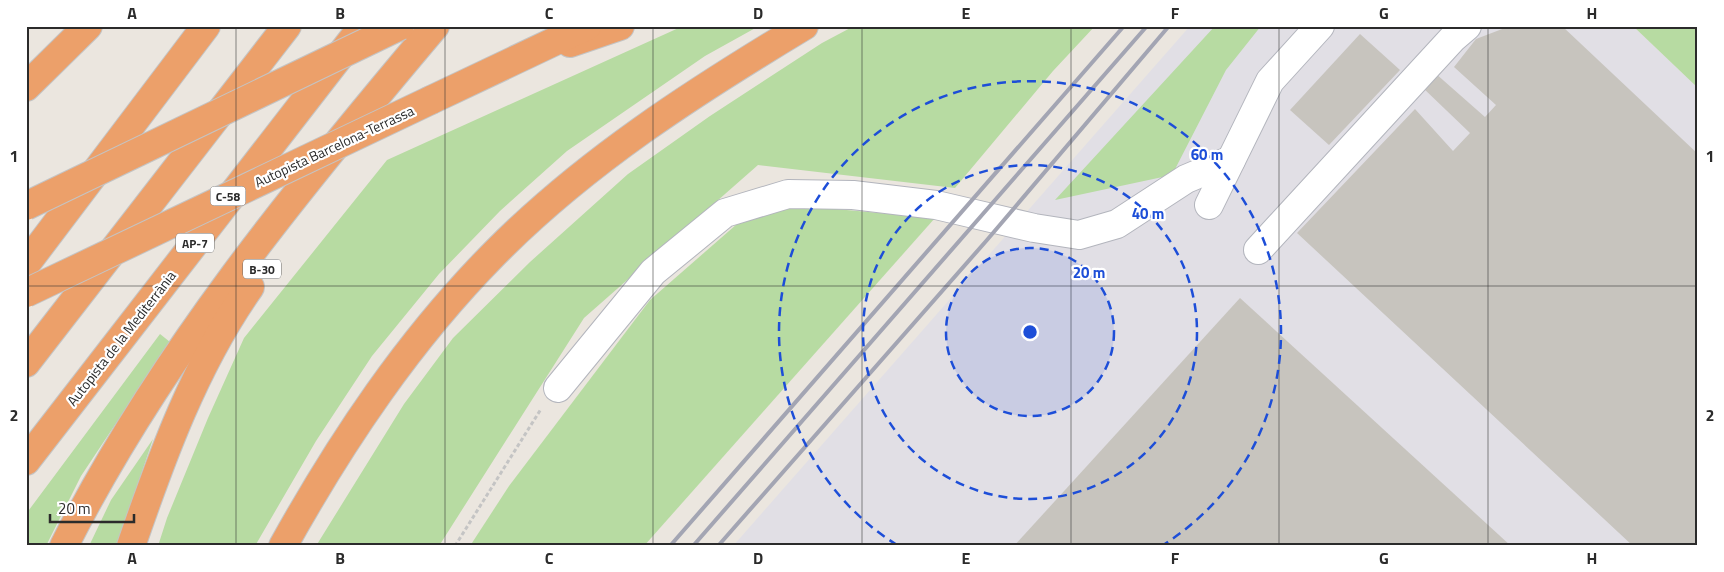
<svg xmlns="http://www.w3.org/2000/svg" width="1724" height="572" viewBox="0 0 1724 572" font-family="'Titillium Web',sans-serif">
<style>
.industrial{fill:#e1dfe5}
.green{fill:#b7dba2}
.building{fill:#c7c4be}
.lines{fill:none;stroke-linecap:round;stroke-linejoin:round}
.minor-casing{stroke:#b3b5bd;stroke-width:30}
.highway-casing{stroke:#c4c4c4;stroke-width:30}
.path{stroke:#c4c4c4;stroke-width:3;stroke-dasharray:4 2.5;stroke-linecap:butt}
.minor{stroke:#fff;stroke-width:28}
.highway{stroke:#eca06a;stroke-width:28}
.rail{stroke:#a3a5b3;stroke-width:4}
.highway-bridge-casing{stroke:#c4c4c4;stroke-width:30;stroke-linecap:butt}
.highway-bridge{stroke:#eca06a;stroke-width:28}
.grid{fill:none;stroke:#2b2b2b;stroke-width:1;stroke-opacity:0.55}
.ring{fill:none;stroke:#1d4ed8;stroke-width:2.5;stroke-dasharray:9 6}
.labels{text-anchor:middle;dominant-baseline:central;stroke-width:4.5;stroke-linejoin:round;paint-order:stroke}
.shield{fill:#fff;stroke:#6b6b6b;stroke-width:1}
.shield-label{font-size:12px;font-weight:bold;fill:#2b2b2b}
.street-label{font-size:14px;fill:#2b2b2b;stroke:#fff}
.centre{fill:#1d4ed8;stroke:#fff;stroke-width:2.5}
.ring-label{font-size:15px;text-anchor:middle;font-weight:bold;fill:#1d4ed8;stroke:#fff;stroke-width:4.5;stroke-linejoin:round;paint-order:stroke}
.neatline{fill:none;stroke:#2b2b2b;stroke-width:2}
.grid-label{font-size:16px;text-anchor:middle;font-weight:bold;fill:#2b2b2b}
</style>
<rect width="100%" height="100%" fill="#ebe6df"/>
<polygon class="industrial" points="1190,26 1633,26 1698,88 1698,546 733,546"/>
<g class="green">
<polygon points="683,26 759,26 705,56 567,151 500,211 439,274 372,356 316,441 255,546 158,546 167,518 208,418 244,338 387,160"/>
<polygon points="854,26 1095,26 1053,71 955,188 758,165 584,318 439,546 316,546 404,404 453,338 530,262 628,174 710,116 822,43"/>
<polygon points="1215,26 1261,26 1226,70 1172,175 1055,200"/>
<polygon points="1633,26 1698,26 1698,88"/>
<polygon points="802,206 935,218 644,546 470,546 509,486 650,300 745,217"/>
<polygon points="160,334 170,342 81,476 46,546 26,546 26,514"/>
<polygon points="153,439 117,546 89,546 111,500"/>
</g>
<g class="building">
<polygon points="1510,26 1562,26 1698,154 1698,546 1633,546 1297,233 1415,109 1453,151 1470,133 1422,87 1435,73 1485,117 1496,105 1454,67 1476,39"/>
<polygon points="1360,34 1400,70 1329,145 1290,110"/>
<polygon points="1240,298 1511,546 1014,546"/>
</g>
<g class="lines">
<defs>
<g id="minor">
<polyline points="1209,205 1270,81 1320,26"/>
<polyline points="1258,250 1453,38 1467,26"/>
<polyline points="558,388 653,272 725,213 788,194 853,195 936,205 1034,228 1079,235 1117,224 1186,179 1231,160"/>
</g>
<g id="highway">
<polyline points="570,43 620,26"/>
<polyline points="26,87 88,26"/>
<polyline points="431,100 587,26"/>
<polyline points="26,264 206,26"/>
<polyline points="26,363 287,26"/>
<polyline points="26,461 363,26"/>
<path d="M64,546C160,356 298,188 435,26"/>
<path d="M131,546C162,456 195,365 250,287"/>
<path d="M283,546C342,440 409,340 495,253C585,162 694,92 804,26"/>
</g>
</defs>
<use href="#minor" class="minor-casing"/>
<use href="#highway" class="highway-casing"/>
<polyline class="path" points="455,546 541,409"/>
<use href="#minor" class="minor"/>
<use href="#highway" class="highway"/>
<g class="rail">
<polyline points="670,546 1124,26"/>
<polyline points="693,546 1147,26"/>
<polyline points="718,546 987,240 1169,26"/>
</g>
<defs>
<g id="highway-bridge">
<polyline points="26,206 400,26"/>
<polyline points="26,293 431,100"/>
</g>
</defs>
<use href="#highway-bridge" class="highway-bridge-casing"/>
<use href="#highway-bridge" class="highway-bridge"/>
</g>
<path class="grid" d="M236,26V546M445,26V546M653,26V546M862,26V546M1071,26V546M1279,26V546M1488,26V546M26,286H1698"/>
<circle cx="1030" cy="332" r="84" fill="#1d4ed8" fill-opacity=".12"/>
<g class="ring">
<circle cx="1030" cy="332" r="84"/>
<circle cx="1030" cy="332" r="167"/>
<path d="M897 545A251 251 0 1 1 1163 545"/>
</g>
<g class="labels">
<g class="shield">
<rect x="210.5" y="186.5" width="35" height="19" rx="4"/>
<rect x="176" y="233.5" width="38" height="19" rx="4"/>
<rect x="243" y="259.5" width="38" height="19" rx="4"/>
</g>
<g class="shield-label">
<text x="228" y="196">C-58</text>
<text x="195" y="243">AP-7</text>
<text x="262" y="269">B-30</text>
</g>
<g class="street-label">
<text transform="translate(334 146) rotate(-25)">Autopista Barcelona-Terrassa</text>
<text transform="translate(121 338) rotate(-52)">Autopista de la Mediterrània</text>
</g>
</g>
<circle cx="1030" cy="332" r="8" class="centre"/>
<g class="ring-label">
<text x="1207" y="160">60 m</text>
<text x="1148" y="219">40 m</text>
<text x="1089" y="278">20 m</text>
</g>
<rect width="1724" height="572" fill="none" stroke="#ffffff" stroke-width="55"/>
<path d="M50 514v8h84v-8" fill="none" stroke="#2b2b2b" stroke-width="2.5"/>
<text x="58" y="514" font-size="15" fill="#2b2b2b" stroke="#ffffff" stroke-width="4" paint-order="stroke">20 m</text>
<rect x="28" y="28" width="1668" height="516" class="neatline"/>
<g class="grid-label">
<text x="132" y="19">A</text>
<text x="340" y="19">B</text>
<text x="549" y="19">C</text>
<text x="758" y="19">D</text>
<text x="966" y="19">E</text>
<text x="1175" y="19">F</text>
<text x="1384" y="19">G</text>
<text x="1592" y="19">H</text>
<text x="14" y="162">1</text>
<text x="1710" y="162">1</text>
<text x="14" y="421">2</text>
<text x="1710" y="421">2</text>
<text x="132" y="564">A</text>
<text x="340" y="564">B</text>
<text x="549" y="564">C</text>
<text x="758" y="564">D</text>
<text x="966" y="564">E</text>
<text x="1175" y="564">F</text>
<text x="1384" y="564">G</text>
<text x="1592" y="564">H</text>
</g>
</svg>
